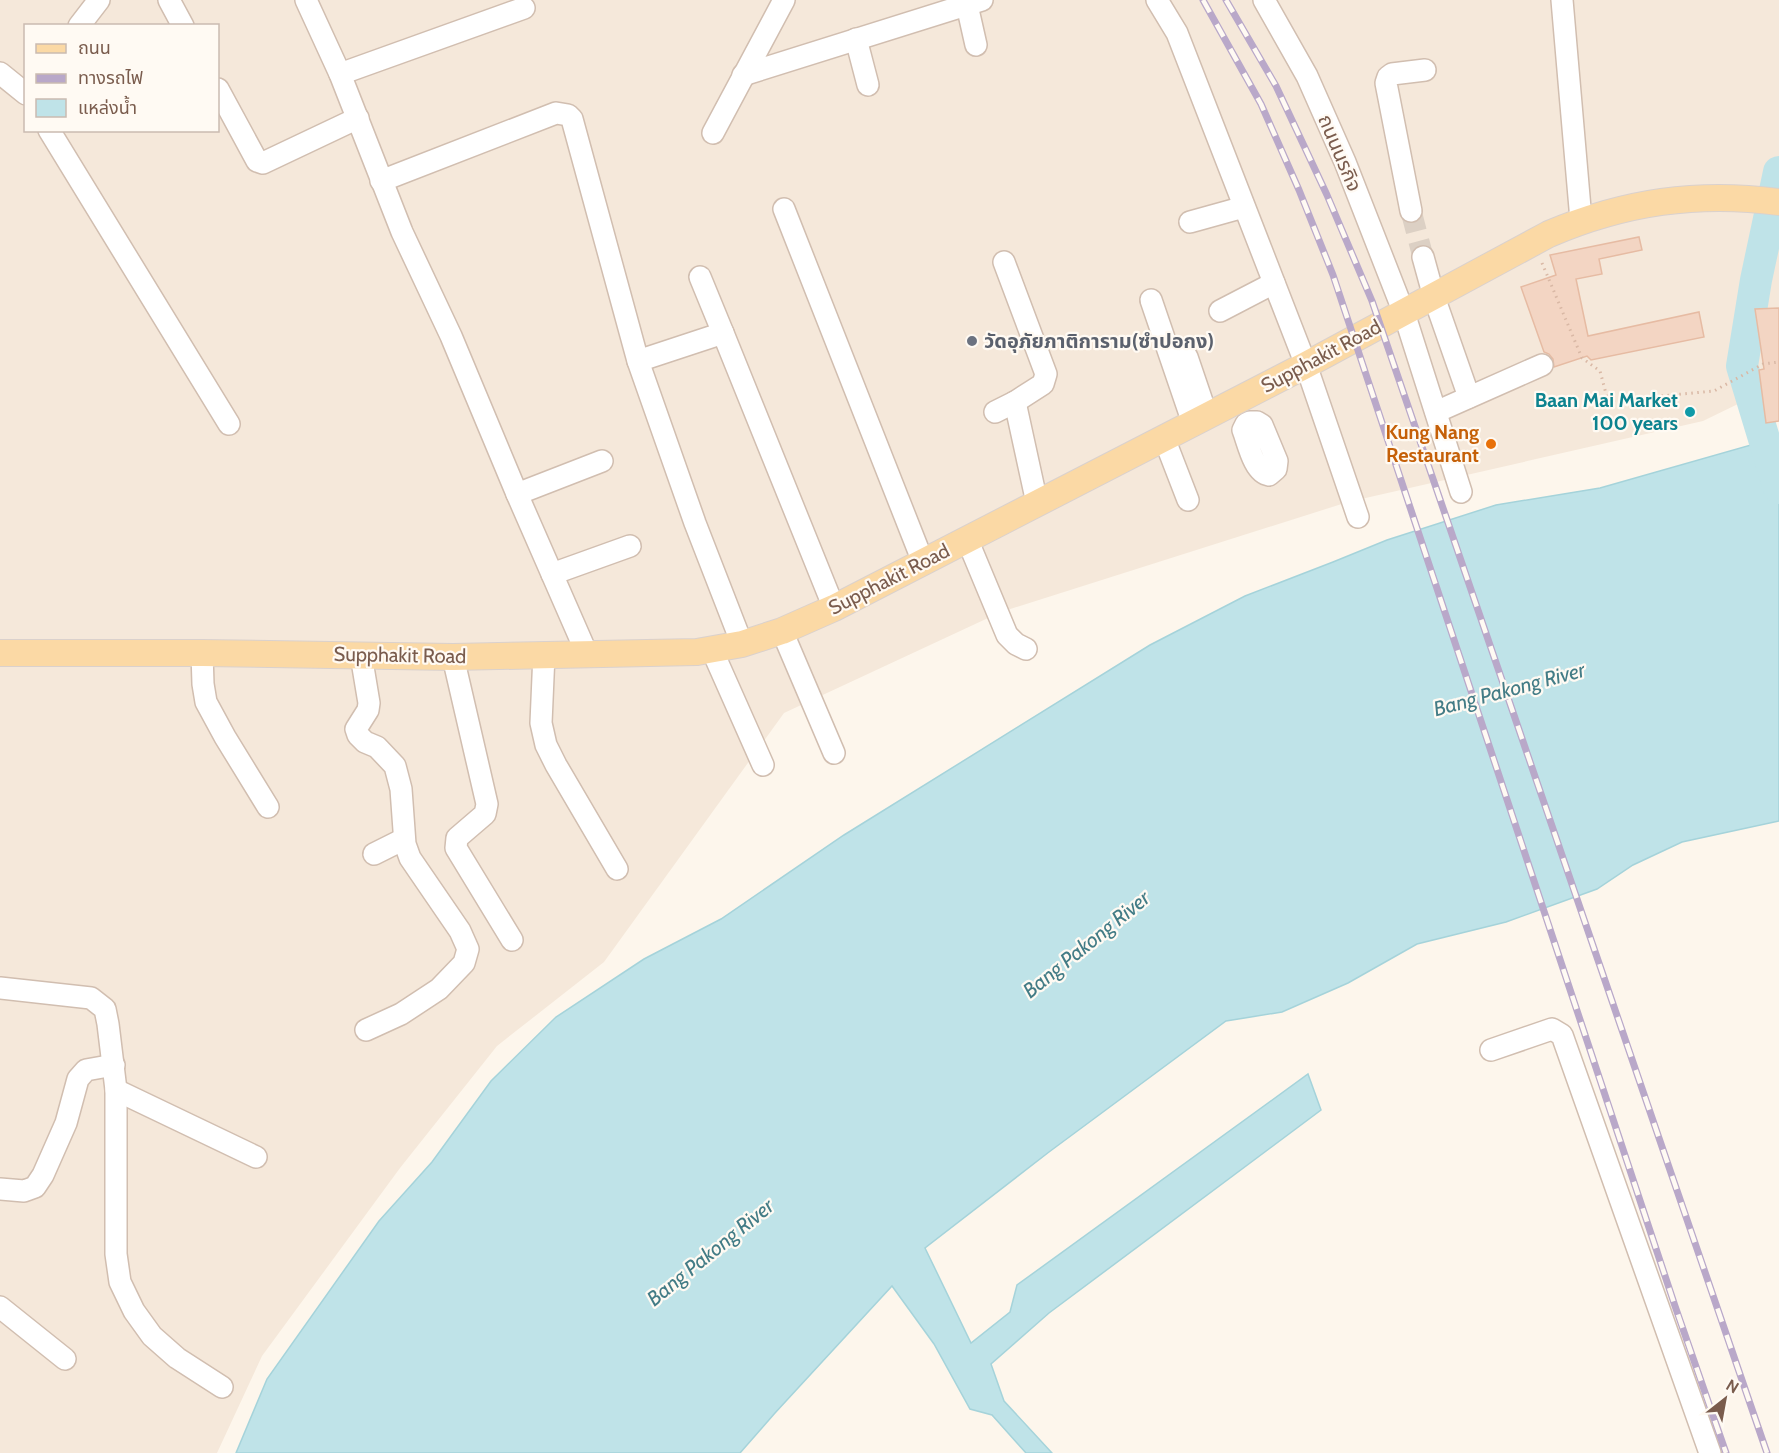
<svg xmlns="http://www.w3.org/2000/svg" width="1779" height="1453" viewBox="0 0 1779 1453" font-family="Cabin,'Noto Sans Thai',sans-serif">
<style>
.residential{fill:#f5e8da;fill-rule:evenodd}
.water{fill:#bfe3e8;stroke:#a5d3da;stroke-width:1.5}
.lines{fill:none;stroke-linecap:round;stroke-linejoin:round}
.river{stroke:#bfe3e8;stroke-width:32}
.building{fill:#f3d5c3;stroke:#e6bba3;stroke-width:1.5}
.minor-tunnel{stroke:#dcd0c4;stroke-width:21;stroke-dasharray:21 10;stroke-linecap:butt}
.minor-casing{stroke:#d1beb0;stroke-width:24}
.major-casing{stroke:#dad1cd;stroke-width:28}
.path{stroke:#d9b8a5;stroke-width:3;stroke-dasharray:1.5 4.5;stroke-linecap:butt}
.minor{stroke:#fff;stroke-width:21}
.major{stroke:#fbd9a5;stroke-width:26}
.rail-casing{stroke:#b9a8c9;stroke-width:7}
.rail{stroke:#fffaf3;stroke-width:4.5;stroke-dasharray:14;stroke-linecap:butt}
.worship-dot{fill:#6b7280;stroke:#fffaf3;stroke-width:2}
.culture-dot{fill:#0f9aa8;stroke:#fffaf3;stroke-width:2}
.food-dot{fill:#e8710a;stroke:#fffaf3;stroke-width:2}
.labels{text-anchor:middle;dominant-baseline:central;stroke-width:4.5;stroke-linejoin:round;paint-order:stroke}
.street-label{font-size:20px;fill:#7a5c4d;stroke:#fffaf3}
.worship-label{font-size:20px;font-weight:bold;fill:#5b616d;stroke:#fffaf3;text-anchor:start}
.culture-label{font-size:20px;font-weight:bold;fill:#0d838f;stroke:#fffaf3;text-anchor:end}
.food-label{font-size:20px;font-weight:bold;fill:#c56008;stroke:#fffaf3;text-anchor:end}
.water-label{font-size:21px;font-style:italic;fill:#437c86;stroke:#fffaf3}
</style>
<rect width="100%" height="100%" fill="#fdf6ec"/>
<path class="residential" d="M0,0H1779V384L1703,421L1348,502L1001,612L784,713L604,962L497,1046L400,1168L262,1356L217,1453H0ZM26,26H218V130H26Z"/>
<polygon class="water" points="1779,437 1779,821 1682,842 1633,865 1597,889 1506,922 1417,944 1348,983 1282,1012 1226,1021 1049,1152 925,1248 971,1343 1010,1312 1017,1285 1308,1074 1321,1110 1049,1313 991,1364 1004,1401 1052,1453 1026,1453 992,1415 970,1409 934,1344 892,1286 775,1413 740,1453 236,1453 267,1379 379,1221 432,1162 491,1081 556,1017 644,959 721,919 844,835 1150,645 1245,596 1333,562 1387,540 1496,505 1600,488"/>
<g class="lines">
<polyline class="river" points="1779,172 1756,280 1742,366 1779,488"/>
</g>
<g class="building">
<polygon points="1639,237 1642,250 1599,259 1602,274 1576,279 1588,336 1699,312 1704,337 1591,360 1587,356 1554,367 1553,359 1549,354 1544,352 1521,287 1556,275 1550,255"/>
<polygon points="1779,308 1779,421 1766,423 1759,370 1764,369 1755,309"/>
</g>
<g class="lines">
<polyline class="minor-tunnel" points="1411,211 1423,257"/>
<defs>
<g id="minor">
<polyline points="169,0 183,26"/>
<polyline points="306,0 340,74 402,232 451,336 517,494 587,654"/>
<polyline points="1157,0 1177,33 1306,365 1358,517"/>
<polyline points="1264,0 1307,76 1345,162 1404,313 1461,492"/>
<polyline points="1562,0 1581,220"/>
<polyline points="967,5 976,45"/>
<polyline points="79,26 99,0"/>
<polyline points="856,39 868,85"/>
<polyline points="0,73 26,94"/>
<polyline points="340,74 524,8"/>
<polyline points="743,75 982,0"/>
<polyline points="218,89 257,161 263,163 358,118"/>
<polyline points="49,130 229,424"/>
<polyline points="713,133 784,0"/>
<polyline points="381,181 556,113 568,115 572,119 638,361 695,523 742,644"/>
<polyline points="784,209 923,562"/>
<polyline points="1411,211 1386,83 1388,77 1392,74 1425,70"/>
<polyline points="1190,222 1244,207"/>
<polyline points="1423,257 1434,297 1469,397"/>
<polyline points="1151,300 1193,423"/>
<polyline points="1220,311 1274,283"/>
<polyline points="723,333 834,608"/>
<polyline points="1187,357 1207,416"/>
<polyline points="638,361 723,333 700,277"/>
<polyline points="1015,402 1037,503"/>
<polyline points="995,412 1015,402 1043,384 1046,374 1004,262"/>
<polyline points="1436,412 1542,365"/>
<path d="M1250,422H1257L1262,425L1277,461L1276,469L1269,475C1254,473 1248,443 1243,430L1246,424Z"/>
<polyline points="1164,438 1188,500"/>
<polyline points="517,494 602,461"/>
<polyline points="967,539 1007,635 1016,644 1026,649"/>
<polyline points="552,574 630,546"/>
<polyline points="782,631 834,753"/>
<polyline points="712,650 763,765"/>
<polyline points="202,653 203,684 206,702 225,737 268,807"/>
<polyline points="544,654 541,723 546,745 556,765 617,869"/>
<polyline points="361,655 369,703 368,710 356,729 358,735 365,742 377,747 395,766 401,789 405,844 410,858 460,931 468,949 464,963 439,989 401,1014 366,1030"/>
<polyline points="453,657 487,804 485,814 457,838 456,848 512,940"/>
<polyline points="374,854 404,839"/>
<polyline points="0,988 91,998 105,1009 108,1024 116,1090 116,1254 120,1282 134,1311 152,1336 177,1358 222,1387"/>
<polyline points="1491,1050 1552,1029 1562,1035 1710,1453"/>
<polyline points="116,1090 256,1157"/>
<polyline points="0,1189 24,1191 35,1187 43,1175 66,1123 78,1079 86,1070 114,1065"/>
<polyline points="0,1307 65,1359"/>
</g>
<path id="major" d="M0,653H202L453,657L697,652L742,644L782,631L834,608L1306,365L1549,234C1624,202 1698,191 1779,202"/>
</defs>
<use href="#minor" class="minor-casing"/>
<use href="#major" class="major-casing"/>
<polyline class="path" points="1542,263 1582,358 1600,371 1608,401 1714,391 1763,364 1779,362"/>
<use href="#minor" class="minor"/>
<use href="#major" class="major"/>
<defs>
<g id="rail">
<polyline points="1203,0 1261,104 1299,190 1333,275 1675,1306 1726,1453"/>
<polyline points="1226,0 1276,86 1327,195 1372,301 1767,1453"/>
</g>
</defs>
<use href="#rail" class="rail-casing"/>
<use href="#rail" class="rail"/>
</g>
<circle class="worship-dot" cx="972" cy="341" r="6"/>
<circle class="culture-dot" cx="1690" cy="412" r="6"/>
<circle class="food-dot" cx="1491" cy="444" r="6"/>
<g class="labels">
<g class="street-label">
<text transform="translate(1340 153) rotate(67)">ถนนนรกิจ</text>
<text transform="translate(1321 356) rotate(-28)">Supphakit Road</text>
<text transform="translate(889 579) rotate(-27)">Supphakit Road</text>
<text transform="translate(400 655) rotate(1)">Supphakit Road</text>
</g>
<g class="worship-label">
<text x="984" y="341">วัดอุภัยภาติการาม(ซำปอกง)</text>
</g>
<g class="culture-label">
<text x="1678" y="400">Baan Mai Market<tspan x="1678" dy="23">100 years</tspan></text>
</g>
<g class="food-label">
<text x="1479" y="432">Kung Nang<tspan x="1479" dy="23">Restaurant</tspan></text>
</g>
<g class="water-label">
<text transform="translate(1509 689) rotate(-15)">Bang Pakong River</text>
<text transform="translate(1086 944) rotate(-39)">Bang Pakong River</text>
<text transform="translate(710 1252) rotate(-39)">Bang Pakong River</text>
</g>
</g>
<rect x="24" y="24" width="195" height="108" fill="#fffaf3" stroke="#cabbb1" stroke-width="1.5"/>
<rect x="36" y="44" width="30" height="9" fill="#fbd9a5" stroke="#cabbb1" stroke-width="1.5"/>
<text x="78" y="54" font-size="18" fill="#7a5c4d">ถนน</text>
<rect x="36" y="74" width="30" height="9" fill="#b9a8c9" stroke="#cabbb1" stroke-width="1.5"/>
<text x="78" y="84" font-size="18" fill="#7a5c4d">ทางรถไฟ</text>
<rect x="36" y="99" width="30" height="18" fill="#bfe3e8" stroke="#cabbb1" stroke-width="1.5"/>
<text x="78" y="114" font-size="18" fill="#7a5c4d">แหล่งน้ำ</text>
<g transform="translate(1725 1399) rotate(31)" stroke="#fffaf3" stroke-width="4.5" paint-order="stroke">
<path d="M0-4.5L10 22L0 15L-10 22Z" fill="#7a5c4d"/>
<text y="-9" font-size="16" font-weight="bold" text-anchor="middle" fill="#7a5c4d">N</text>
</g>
</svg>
